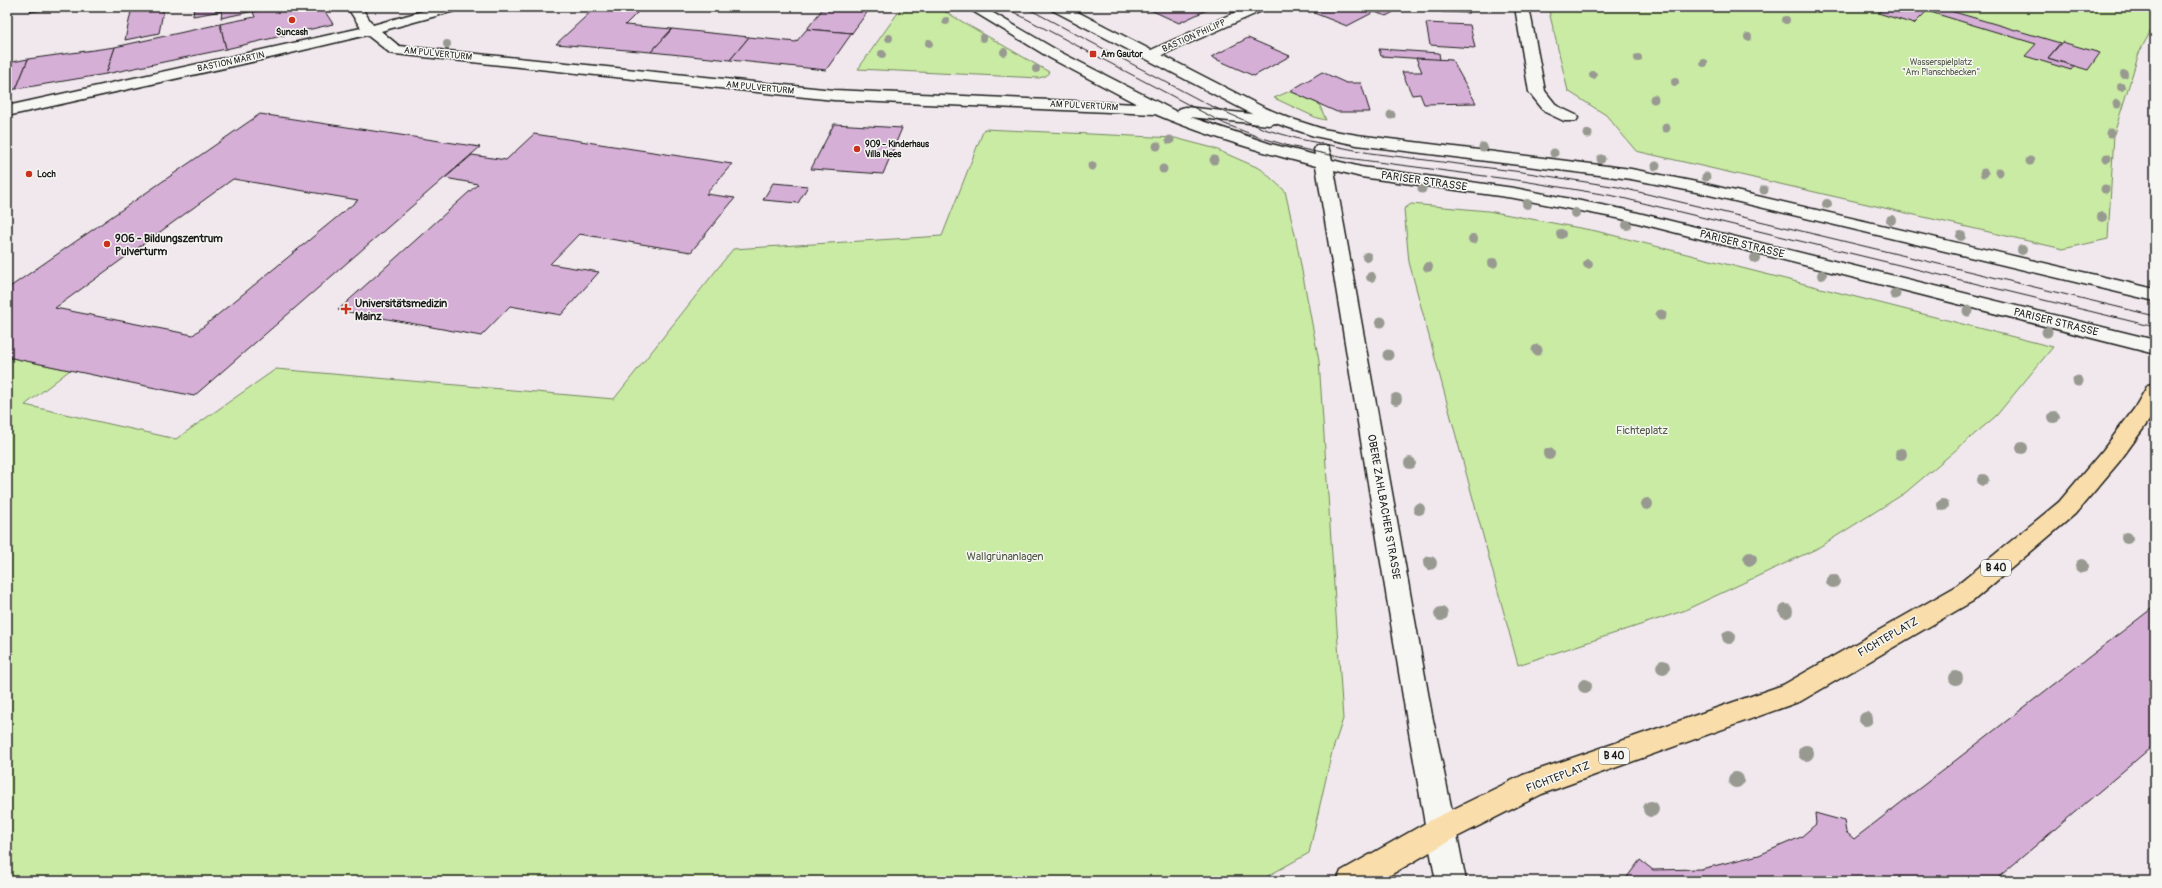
<svg xmlns="http://www.w3.org/2000/svg" width="2162" height="888" viewBox="0 0 2162 888" font-family="Pangolin,sans-serif">
<style>
.green{fill:#caeba4;stroke:#738460}
.building{fill:#d6afd7;stroke:#1c1c1c;fill-rule:evenodd}
.lines{fill:none;stroke-linecap:round;stroke-linejoin:round}
.street-casing{stroke:#1c1c1c;stroke-width:3}
.secondary-casing{stroke:#1c1c1c;stroke-width:3}
.primary-casing{stroke:#1c1c1c;stroke-width:3}
.street{fill:#f6f6f2;fill-rule:evenodd}
.secondary{fill:#f6f6f2;fill-rule:evenodd}
.primary{fill:#f9deab;fill-rule:evenodd}
.tram{stroke:#1c1c1c;stroke-width:1}
.tree{fill:#989a91}
.poi-dot{fill:#c8321e;stroke:#f6f6f2;stroke-width:1.5}
.labels{text-anchor:middle;dominant-baseline:central;stroke-width:3;stroke-linejoin:round;paint-order:stroke}
.far-poi-label{font-size:9px;font-weight:bold;fill:#1c1c1c;stroke:#f6f6f2;text-anchor:start}
.far-street-label{font-size:9px;fill:#1c1c1c;stroke:#f6f6f2}
.far-park-label{font-size:9px;fill:#505a45;stroke:#f6f6f2}
.shield{fill:#f6f6f2;stroke:#5d5d5c;stroke-width:1}
.shield-label{font-size:10px;font-weight:bold;fill:#1c1c1c}
.street-label{font-size:11px;fill:#1c1c1c;stroke:#f6f6f2}
.poi-label{font-size:11px;font-weight:bold;fill:#1c1c1c;stroke:#f6f6f2;text-anchor:start}
.park-label{font-size:11px;fill:#505a45;stroke:#f6f6f2}
</style>
<rect width="100%" height="100%" fill="#f0e8ed"/>
<filter id="ink" filterUnits="userSpaceOnUse"><feTurbulence type="fractalNoise" baseFrequency=".025" numOctaves="2"/><feDisplacementMap in="SourceGraphic" scale="8" xChannelSelector="R" yChannelSelector="G"/><feConvolveMatrix kernelMatrix="1 2 1 2 8 2 1 2 1" color-interpolation-filters="sRGB"/></filter>
<g filter="url(#ink)">
<g class="green">
<polygon points="902,7 937,7 1049,72 1046,76 1039,78 858,69"/>
<polygon points="1548,7 2155,7 2155,23 2139,53 2114,134 2108,239 2063,249 1636,151 1606,115 1568,91"/>
<polygon points="1290,91 1319,104 1326,120 1317,118 1274,98"/>
<polygon points="984,129 1175,138 1213,148 1261,169 1285,191 1296,239 1319,361 1343,719 1332,752 1309,853 1259,881 7,881 7,357 70,370 25,405 176,439 276,369 614,399 733,249 942,236"/>
<polygon points="1411,204 1488,211 1596,231 2053,347 1996,416 1905,493 1816,549 1683,611 1518,665 1409,262 1404,209"/>
</g>
<g class="building">
<polygon points="31,7 45,7 44,10 30,12"/>
<polygon points="132,7 164,7 159,33 125,40"/>
<polygon points="194,7 273,7 221,18 222,11 193,16"/>
<polygon points="273,7 322,7 333,24 226,49 220,24 255,17 253,12"/>
<polygon points="596,7 641,9 625,25 672,29 651,52 556,44"/>
<polygon points="824,7 871,7 852,33 807,29"/>
<polygon points="1144,7 1213,7 1179,23"/>
<polygon points="1325,7 1361,7 1374,12 1347,26 1314,13"/>
<polygon points="1361,7 1403,7 1386,16"/>
<polygon points="1441,7 1468,7 1469,13 1442,12"/>
<polygon points="1881,7 1908,7 1902,13"/>
<polygon points="1908,7 1937,7 2060,43 2048,58 2074,66 2071,70 2025,56 2036,44 1927,11 1914,24 1878,13 1884,8 1902,13"/>
<polygon points="1426,23 1470,25 1475,48 1430,45"/>
<polygon points="220,24 226,49 106,74 115,47"/>
<polygon points="672,29 749,37 730,60 651,52"/>
<polygon points="807,29 852,33 826,70 730,60 749,37 796,42"/>
<polygon points="1248,38 1290,56 1254,76 1211,57"/>
<polygon points="2062,42 2100,53 2088,70 2048,58"/>
<polygon points="115,47 106,74 16,89 28,59"/>
<polygon points="1379,49 1439,53 1440,60 1381,56"/>
<polygon points="1416,58 1452,60 1476,103 1424,104 1420,94 1412,95 1402,72 1422,72"/>
<polygon points="28,59 16,89 7,90 7,63"/>
<polygon points="1322,72 1346,83 1361,83 1370,112 1337,112 1290,91"/>
<path d="M260,114L480,147L194,396L7,357V289ZM233,179L358,200L193,335L55,308Z"/>
<polygon points="834,124 902,128 883,174 811,169"/>
<polygon points="534,134 732,164 706,194 735,198 691,252 579,234 550,264 599,272 561,315 510,306 481,336 338,310 478,184 445,178 472,155 506,160"/>
<polygon points="773,183 808,186 798,203 763,200"/>
<polygon points="2155,606 2155,744 1994,881 1632,881 1627,877 1640,860 1653,870 1701,869 1759,855 1801,837 1816,824 1815,813 1844,821 1846,832 1854,839"/>
</g>
<g class="lines">
<defs>
<g id="street">
<path d="M347,7H361L373,25L437,7H460L458,10L381,31L399,46L834,90L1137,104L1050,58L966,7H983L1060,52L1177,112L1179,109L1185,107L1252,114L1052,10L1050,7H1068L1151,50L1247,7H1266L1264,10L1162,55L1263,107L1289,118L1323,129L1357,135L1631,169L1701,183L2155,289V301L1701,193L1631,179L1357,145L1314,136L1275,123L1269,125L1190,117L1271,144L1315,155L1314,150L1316,146H1328L1332,160L1361,167L1514,188L1622,209L2155,340V354L1622,219L1514,198L1361,177L1334,170L1432,715L1456,830L1451,840L1441,844L1431,840L1426,830L1406,715L1316,166C1261,152 1207,136 1155,114L834,100L395,54L390,53L367,35L274,57L7,116V106L361,28Z"/>
<polygon points="1515,7 1529,7 1545,91 1557,106 1576,115 1578,118 1576,121 1564,121 1545,112 1529,92"/>
</g>
<polygon id="secondary" points="1441,816 1451,820 1456,830 1466,881 1436,881 1426,830 1431,820"/>
<polygon id="primary" points="2155,383 2155,410 2151,418 2119,462 2075,514 1973,601 1801,701 1542,794 1451,840 1380,881 1337,881 1341,871 1431,820 1523,775 1783,685 1955,587 2059,502 2103,450 2134,409 2148,385"/>
</defs>
<use href="#street" class="street-casing"/>
<use href="#secondary" class="secondary-casing"/>
<use href="#primary" class="primary-casing"/>
<use href="#street" class="street"/>
<use href="#secondary" class="secondary"/>
<use href="#primary" class="primary"/>
<g class="tram">
<polyline points="1004,7 1225,124 1256,136 1289,146 1339,157 1523,181 1614,196 2155,327"/>
<polyline points="1025,7 1209,105 1264,129 1299,139 1370,153 1522,172 1618,187 2155,316"/>
</g>
</g>
<g class="tree">
<circle cx="1786" cy="20" r="4"/>
<circle cx="946" cy="21" r="4"/>
<circle cx="1748" cy="37" r="4"/>
<circle cx="889" cy="38" r="4"/>
<circle cx="983" cy="38" r="4"/>
<circle cx="929" cy="43" r="4"/>
<circle cx="447" cy="44" r="4"/>
<circle cx="1004" cy="52" r="4"/>
<circle cx="882" cy="54" r="4"/>
<circle cx="1638" cy="58" r="4"/>
<circle cx="1704" cy="63" r="4"/>
<circle cx="1036" cy="69" r="4"/>
<circle cx="2124" cy="74" r="4"/>
<circle cx="1593" cy="75" r="4"/>
<circle cx="1675" cy="82" r="4"/>
<circle cx="2121" cy="87" r="4"/>
<circle cx="1654" cy="99" r="4.5"/>
<circle cx="2117" cy="104" r="4.5"/>
<circle cx="1391" cy="115" r="4.5"/>
<circle cx="1666" cy="128" r="4.5"/>
<circle cx="2110" cy="133" r="4.5"/>
<circle cx="1588" cy="134" r="4.5"/>
<circle cx="1170" cy="140" r="4.5"/>
<circle cx="1157" cy="146" r="4.5"/>
<circle cx="1483" cy="147" r="4.5"/>
<circle cx="1554" cy="153" r="4.5"/>
<circle cx="2107" cy="158" r="4.5"/>
<circle cx="1601" cy="159" r="4.5"/>
<circle cx="1214" cy="160" r="4.5"/>
<circle cx="2030" cy="161" r="4.5"/>
<circle cx="1092" cy="166" r="4.5"/>
<circle cx="1656" cy="166" r="4.5"/>
<circle cx="1163" cy="169" r="4.5"/>
<circle cx="1999" cy="172" r="4.5"/>
<circle cx="1984" cy="173" r="4.5"/>
<circle cx="1706" cy="177" r="4.5"/>
<circle cx="1422" cy="189" r="4.5"/>
<circle cx="2105" cy="189" r="4.5"/>
<circle cx="1764" cy="190" r="4.5"/>
<circle cx="1527" cy="204" r="5"/>
<circle cx="1827" cy="204" r="5"/>
<circle cx="1575" cy="213" r="5"/>
<circle cx="2102" cy="217" r="5"/>
<circle cx="1891" cy="220" r="5"/>
<circle cx="1627" cy="225" r="5"/>
<circle cx="1561" cy="234" r="5"/>
<circle cx="1961" cy="236" r="5"/>
<circle cx="1473" cy="239" r="5"/>
<circle cx="2022" cy="250" r="5"/>
<circle cx="1367" cy="257" r="5"/>
<circle cx="1755" cy="258" r="5"/>
<circle cx="1493" cy="263" r="5"/>
<circle cx="1588" cy="264" r="5"/>
<circle cx="1428" cy="267" r="5"/>
<circle cx="1822" cy="275" r="5"/>
<circle cx="1371" cy="277" r="5"/>
<circle cx="1895" cy="294" r="5.5"/>
<circle cx="1968" cy="311" r="5.5"/>
<circle cx="1661" cy="315" r="5.5"/>
<circle cx="1381" cy="322" r="5.5"/>
<circle cx="2047" cy="332" r="5.5"/>
<circle cx="1537" cy="350" r="5.5"/>
<circle cx="1388" cy="355" r="5.5"/>
<circle cx="2078" cy="381" r="5.5"/>
<circle cx="1396" cy="399" r="6"/>
<circle cx="2054" cy="417" r="6"/>
<circle cx="2022" cy="448" r="6"/>
<circle cx="1549" cy="454" r="6"/>
<circle cx="1901" cy="454" r="6"/>
<circle cx="1410" cy="463" r="6"/>
<circle cx="1983" cy="480" r="6"/>
<circle cx="1647" cy="504" r="6"/>
<circle cx="1943" cy="505" r="6"/>
<circle cx="1419" cy="509" r="6"/>
<circle cx="2127" cy="538" r="6"/>
<circle cx="1750" cy="559" r="7"/>
<circle cx="1430" cy="563" r="7"/>
<circle cx="2082" cy="566" r="7"/>
<circle cx="1833" cy="581" r="7"/>
<circle cx="1786" cy="611" r="7"/>
<circle cx="1441" cy="614" r="7"/>
<circle cx="1729" cy="637" r="7"/>
<circle cx="1663" cy="667" r="7"/>
<circle cx="1956" cy="678" r="7"/>
<circle cx="1585" cy="686" r="7"/>
<circle cx="1866" cy="719" r="7"/>
<circle cx="1806" cy="753" r="8"/>
<circle cx="1736" cy="780" r="8"/>
<circle cx="1651" cy="809" r="8"/>
</g>
</g>
<g class="poi-dot">
<circle cx="292" cy="20" r="4"/>
<rect x="1089" y="50" width="8" height="8" rx="2"/>
<circle cx="857" cy="149" r="4"/>
<circle cx="29" cy="174" r="4"/>
<circle cx="107" cy="244" r="4"/>
<path d="M344 303h4v4h4v4h-4v4h-4v-4h-4v-4h4z"/>
</g>
<g class="labels">
<g class="far-poi-label">
<text x="292" y="32" text-anchor="middle">Suncash</text>
<text x="1101" y="54">Am Gautor</text>
<text x="865" y="144">909 - Kinderhaus<tspan x="865" dy="10">Villa Nees</tspan></text>
<text x="37" y="174">Loch</text>
</g>
<g class="far-street-label">
<text transform="translate(1194 36) rotate(-24)">BASTION PHILIPP</text>
<text transform="translate(438 54) rotate(6)">AM PULVERTURM</text>
<text transform="translate(231 62) rotate(-12)">BASTION MARTIN</text>
<text transform="translate(760 88) rotate(6)">AM PULVERTURM</text>
<text transform="translate(1084 106) rotate(3)">AM PULVERTURM</text>
</g>
<g class="far-park-label">
<text x="1941" y="62">Wasserspielplatz<tspan x="1941" dy="10">"Am Planschbecken"</tspan></text>
</g>
<g class="shield">
<rect x="1981" y="560" width="30" height="16" rx="3"/>
<rect x="1599" y="748" width="30" height="16" rx="3"/>
</g>
<g class="shield-label">
<text x="1996" y="568">B 40</text>
<text x="1614" y="756">B 40</text>
</g>
<g class="street-label">
<text transform="translate(1424 181) rotate(8)">PARISER STRASSE</text>
<text transform="translate(1742 244) rotate(14)">PARISER STRASSE</text>
<text transform="translate(2056 322) rotate(14)">PARISER STRASSE</text>
<text transform="translate(1384 507) rotate(80)">OBERE ZAHLBACHER STRASSE</text>
<text transform="translate(1888 637) rotate(-30)">FICHTEPLATZ</text>
<text transform="translate(1558 777) rotate(-21)">FICHTEPLATZ</text>
</g>
<g class="poi-label">
<text x="115" y="238">906 - Bildungszentrum<tspan x="115" dy="13">Pulverturm</tspan></text>
<text x="355" y="303">Universitätsmedizin<tspan x="355" dy="13">Mainz</tspan></text>
</g>
<g class="park-label">
<text x="1642" y="430">Fichteplatz</text>
<text x="1005" y="556">Wallgrünanlagen</text>
</g>
</g>
<rect width="2162" height="888" fill="none" stroke="#f6f6f2" stroke-width="24"/>
<rect x="12" y="12" width="2138" height="864" fill="none" stroke="#1c1c1c" stroke-width="1.5" filter="url(#ink)"/>
</svg>
